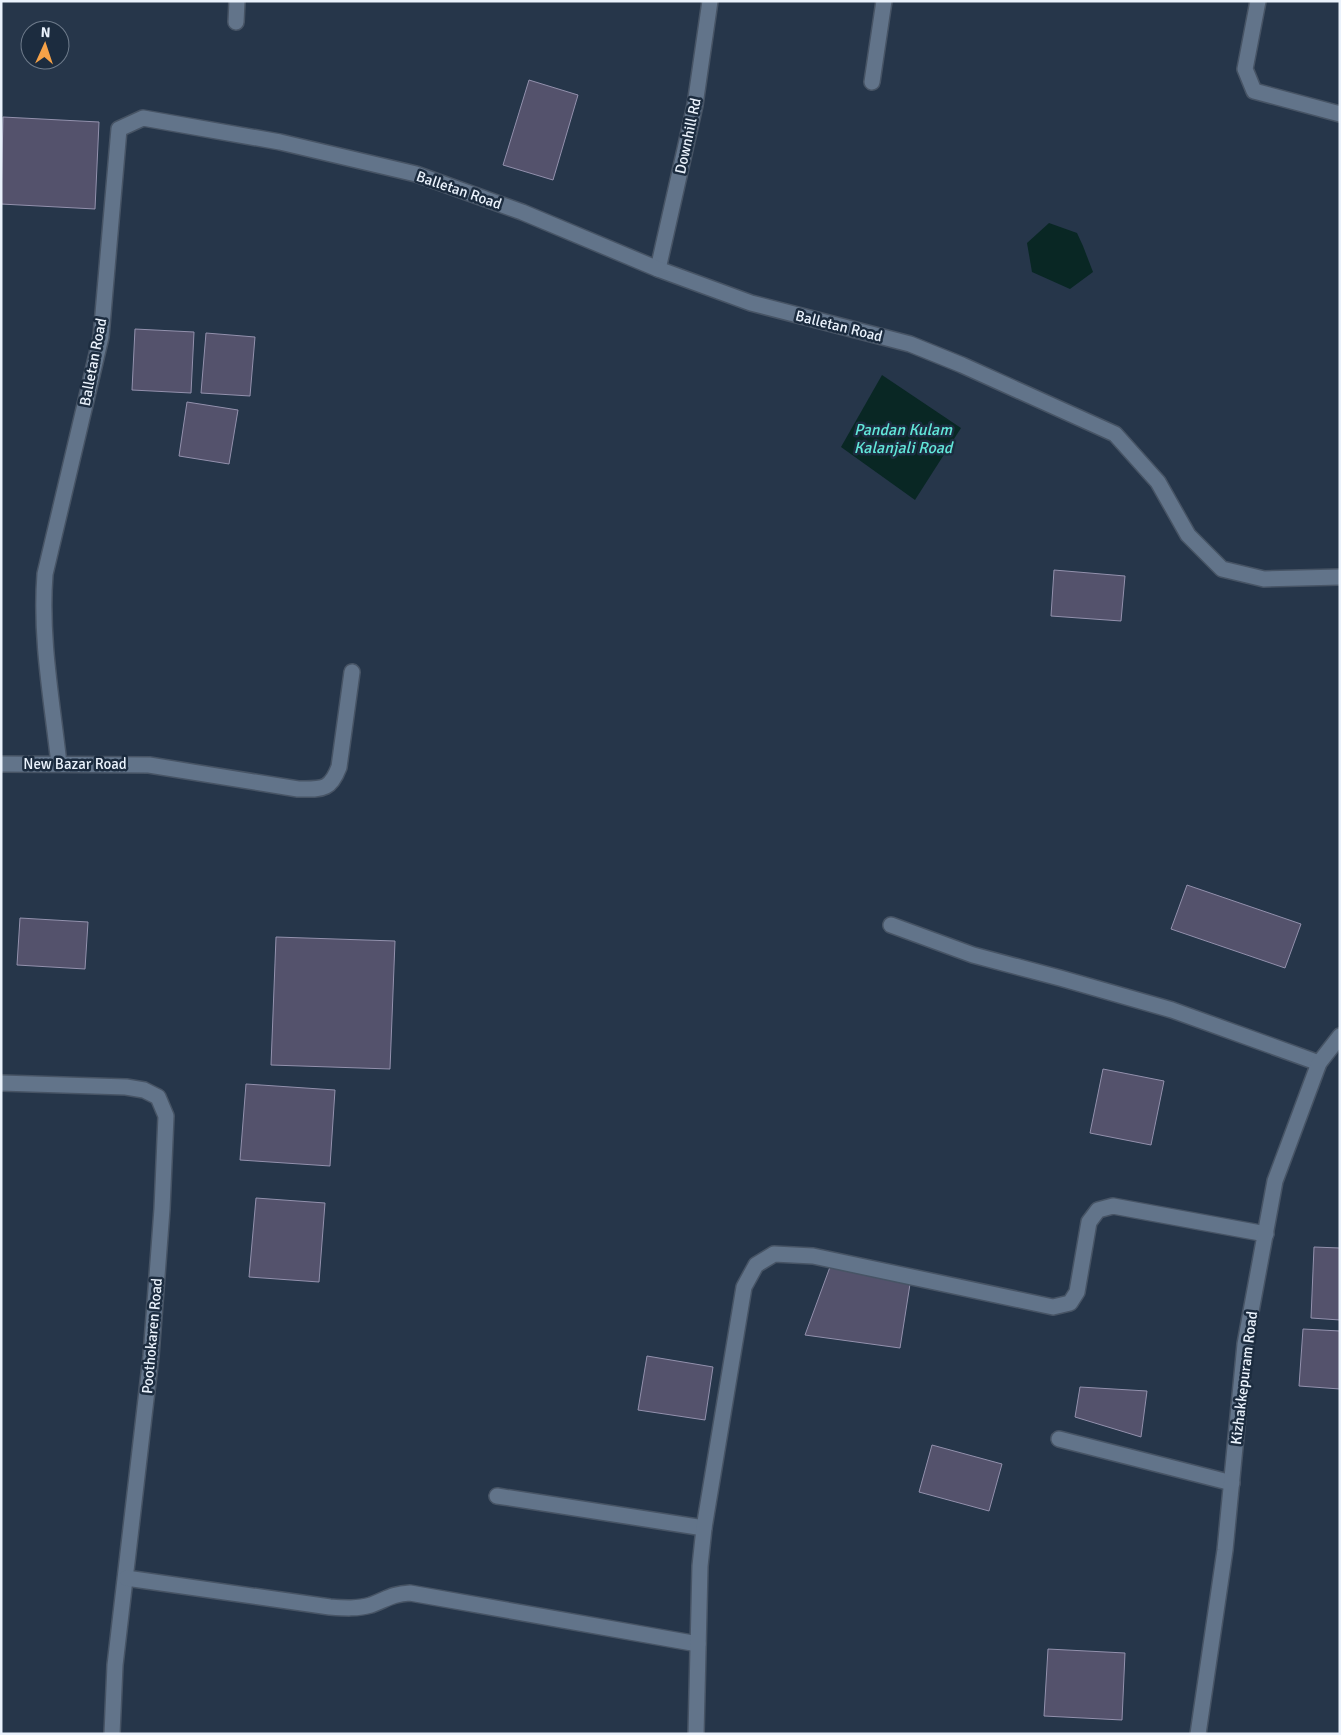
<svg xmlns="http://www.w3.org/2000/svg" width="1341" height="1735" viewBox="0 0 1341 1735" font-family="Signika,sans-serif">
<style>
.water{fill:#092724}
.building{fill:#54526c;stroke:#9391ad}
.lines{fill:none;stroke-linecap:round;stroke-linejoin:round}
.lane-casing{stroke:#475465;stroke-width:18}
.street-casing{stroke:#475465;stroke-width:18}
.lane{stroke:#62748a;stroke-width:15}
.street{stroke:#62748a;stroke-width:15}
.labels{text-anchor:middle;dominant-baseline:central;stroke-width:5;stroke-linejoin:round;paint-order:stroke}
.street-label{font-size:15px;fill:#eaf2fc;stroke:#1c2c3f}
.water-label{font-size:16px;font-style:italic;fill:#62e8da;stroke:#1c2c3f}
</style>
<rect width="100%" height="100%" fill="#26364a"/>
<g class="water">
<polygon points="1049,223 1077,233 1083,246 1093,272 1070,289 1032,272 1027,243"/>
<polygon points="882,375 961,428 915,500 841,447"/>
</g>
<g class="building">
<polygon points="529,80 578,95 553,180 503,165"/>
<polygon points="3,117 99,122 95,209 1,204"/>
<polygon points="135,329 194,332 191,393 132,390"/>
<polygon points="206,333 255,337 250,396 201,393"/>
<polygon points="187,402 238,410 229,464 179,456"/>
<polygon points="1054,570 1125,576 1121,621 1051,616"/>
<polygon points="1187,885 1301,924 1285,968 1171,929"/>
<polygon points="20,918 88,922 85,969 17,965"/>
<polygon points="276,937 395,941 390,1069 271,1065"/>
<polygon points="1103,1069 1164,1081 1151,1145 1090,1133"/>
<polygon points="246,1084 335,1090 330,1166 240,1160"/>
<polygon points="256,1198 325,1203 319,1282 249,1277"/>
<polygon points="1314,1247 1340,1248 1340,1320 1311,1318"/>
<polygon points="830,1267 910,1284 900,1348 805,1335"/>
<polygon points="1303,1329 1340,1331 1340,1389 1299,1386"/>
<polygon points="647,1356 713,1367 705,1420 638,1410"/>
<polygon points="1080,1387 1147,1391 1141,1437 1075,1417"/>
<polygon points="932,1445 1002,1464 989,1511 919,1492"/>
<polygon points="1048,1649 1125,1653 1122,1720 1044,1716"/>
</g>
<g class="lines">
<defs>
<polyline id="lane" points="1059,1439 1232,1483"/>
<g id="street">
<polyline points="1258,1 1245,69 1254,91 1340,114"/>
<polyline points="236,22 237,1"/>
<polyline points="872,82 884,1"/>
<polyline points="658,269 695,105 710,1"/>
<path d="M1,764L149,765L298,789C322,789 330,791 339,767L352,672"/>
<path d="M59,764C52,701 40,638 45,574L101,337L119,129L143,118L280,142L416,174L522,212L658,269L751,303L910,344L962,365L1115,434L1158,482L1188,535L1222,569L1264,579L1340,577"/>
<polyline points="891,925 973,955 1060,978 1172,1010 1319,1063"/>
<polyline points="1,1083 126,1087 144,1090 158,1097 166,1116 162,1209 151,1356 115,1665 112,1734"/>
<polyline points="497,1496 704,1528"/>
<path d="M126,1578L330,1607C344,1608 358,1609 371,1605C387,1599 392,1594 410,1593L698,1644"/>
<polyline points="696,1734 700,1566 704,1528 744,1287 756,1265 774,1254 813,1256 1053,1307 1070,1303 1077,1292 1089,1222 1098,1210 1113,1206 1266,1234"/>
<polyline points="1198,1734 1225,1550 1245,1344 1275,1181 1319,1063 1340,1036"/>
</g>
</defs>
<use href="#lane" class="lane-casing"/>
<use href="#street" class="street-casing"/>
<use href="#lane" class="lane"/>
<use href="#street" class="street"/>
</g>
<g class="labels">
<g class="street-label">
<text transform="translate(688 136) rotate(-78)">Downhill Rd</text>
<text transform="translate(459 190) rotate(19)">Balletan Road</text>
<text transform="translate(839 326) rotate(14)">Balletan Road</text>
<text transform="translate(93 362) rotate(-79)">Balletan Road</text>
<text x="75" y="764">New Bazar Road</text>
<text transform="translate(152 1336) rotate(-85)">Poothokaren Road</text>
<text transform="translate(1244 1378) rotate(-83)">Kizhakkepuram Road</text>
</g>
<g class="water-label">
<text x="903" y="430">Pandan Kulam<tspan x="903" dy="18">Kalanjali Road</tspan></text>
</g>
</g>
<rect width="1341" height="1735" fill="none" stroke="#eaf2fc" stroke-width="5"/>
<g transform="translate(45 45) rotate(3)"><circle r="24" fill="#1c2c3f" stroke="#6e7b8b"/>
<path d="M0-4L9 19L0 12L-9 19Z" fill="#f6a248"/>
<text y="-8" font-size="14" font-weight="bold" text-anchor="middle" fill="#eaf2fc">N</text>
</g>
</svg>
